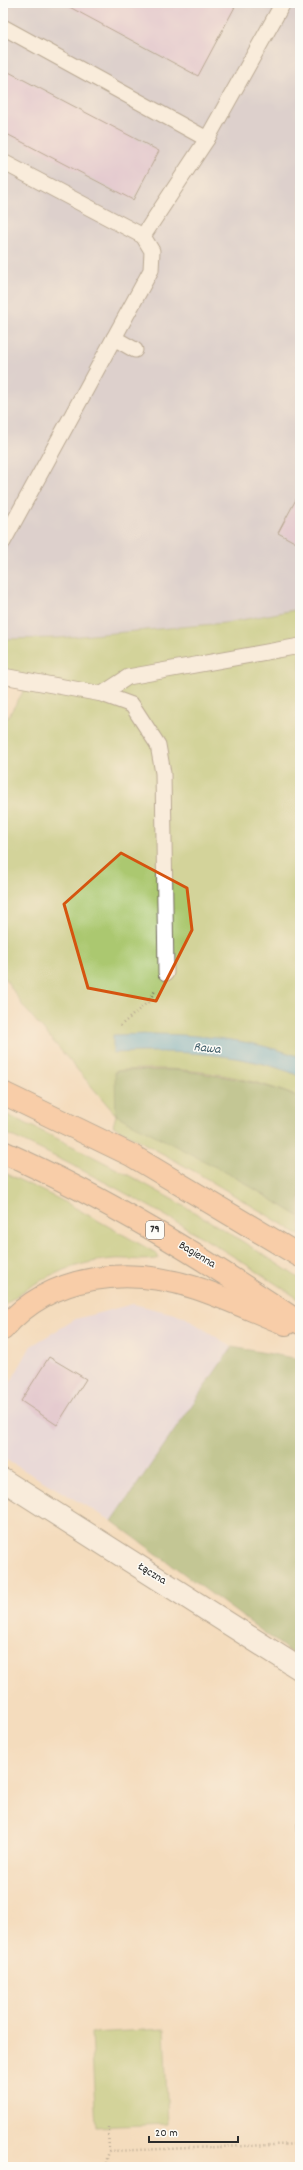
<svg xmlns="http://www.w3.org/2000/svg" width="303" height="2170" viewBox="0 0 303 2170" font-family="Dekko,sans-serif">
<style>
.built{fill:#dbd6f7}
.industrial{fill:#c1c2dd}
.green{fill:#abc86f;stroke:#6b7a4d}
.forest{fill:#88ac62;stroke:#5a6c46}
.water{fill:#61b7dd;stroke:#467184}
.building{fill:#d1b5e5}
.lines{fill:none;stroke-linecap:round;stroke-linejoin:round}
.lane-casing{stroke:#71695e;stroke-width:17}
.street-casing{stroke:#71695e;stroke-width:24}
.primary-casing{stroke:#71695e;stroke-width:24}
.path{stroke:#71695e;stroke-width:2.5;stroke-dasharray:1 3;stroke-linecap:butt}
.lane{stroke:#fff;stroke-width:15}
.street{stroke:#fff;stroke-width:22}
.primary{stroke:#fcba8e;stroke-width:22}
.marked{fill:none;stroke:#d5540f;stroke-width:3;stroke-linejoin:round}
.labels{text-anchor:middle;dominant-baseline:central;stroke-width:3;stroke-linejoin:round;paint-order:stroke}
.shield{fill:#fdfcf7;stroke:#6a6a68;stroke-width:1}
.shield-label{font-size:11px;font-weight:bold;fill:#2b2b2b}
.street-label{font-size:12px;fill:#2b2b2b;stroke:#fdfcf7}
.water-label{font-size:13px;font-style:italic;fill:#3e5c69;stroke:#fdfcf7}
</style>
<rect width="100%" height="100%" fill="#fdfcf7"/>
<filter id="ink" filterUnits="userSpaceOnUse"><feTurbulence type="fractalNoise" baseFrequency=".025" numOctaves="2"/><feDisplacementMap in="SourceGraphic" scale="8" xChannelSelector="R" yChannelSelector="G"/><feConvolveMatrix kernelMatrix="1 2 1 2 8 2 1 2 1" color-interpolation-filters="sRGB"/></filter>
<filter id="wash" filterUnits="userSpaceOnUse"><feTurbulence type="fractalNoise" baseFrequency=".012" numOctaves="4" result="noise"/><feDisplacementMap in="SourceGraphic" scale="16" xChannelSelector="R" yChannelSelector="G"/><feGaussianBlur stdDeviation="0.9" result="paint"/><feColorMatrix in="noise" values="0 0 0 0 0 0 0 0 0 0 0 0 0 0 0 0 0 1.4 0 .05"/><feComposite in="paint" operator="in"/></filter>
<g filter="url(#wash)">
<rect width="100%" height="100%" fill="#f4dcbd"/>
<polygon class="built" points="133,1304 183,1316 232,1347 112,1521 3,1458 3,1396 31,1346 76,1319"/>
<polygon class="industrial" points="3,3 300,3 300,609 225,623 58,638 3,639"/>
<g class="green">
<path d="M300,609V1098C245,1074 175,1064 115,1071L235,1177L300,1217V1235L199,1174L113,1126L116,1115L23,1006L3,975V725L23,692L3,666V639L58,638L225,623Z"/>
<path d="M3,1113C106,1160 206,1215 300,1279V1300C206,1236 106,1179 3,1132Z"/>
<path d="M3,1172L63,1201L156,1253L159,1258C152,1262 124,1258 114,1259C72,1262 35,1280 3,1306Z"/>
<polygon points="164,2029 168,2124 96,2127 91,2033"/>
</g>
<g class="forest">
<path d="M175,1070C218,1075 259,1081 300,1098V1217L235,1177L116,1115L115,1071Z"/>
<polygon points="232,1347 300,1359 300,1659 112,1521"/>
</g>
<path class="water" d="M154,1034C204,1035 253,1040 300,1057V1076C242,1052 175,1050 113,1053V1035Z"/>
<g id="blocks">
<g class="building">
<polygon points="62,3 237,3 198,76"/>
<polygon points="3,69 159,151 133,200 3,132"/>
<polygon points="300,492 300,545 278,533"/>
<polygon points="49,1357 86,1379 57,1425 21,1401"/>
<polygon points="297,1823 300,1823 300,1879 299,1879"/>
</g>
</g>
</g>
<g filter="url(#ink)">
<use href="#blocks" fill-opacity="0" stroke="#71695e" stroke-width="1"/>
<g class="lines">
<defs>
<g id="lane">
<polyline points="3,27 207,139 283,3"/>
<polyline points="3,162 143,236 152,251 151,270 3,542"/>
<polyline points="143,236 207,139"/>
<polyline points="114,338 135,350"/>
<polyline points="3,676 102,694"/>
<polyline points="166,973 163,773 158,745 132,705 102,694 128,677 300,646"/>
</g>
<polyline id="street" points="3,1480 300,1669"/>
<g id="primary">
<polyline points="3,1093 131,1155 300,1256"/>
<path d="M3,1152C108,1199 205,1259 300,1323"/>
<path d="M3,1329C51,1273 129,1266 196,1288C226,1298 256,1312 286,1324"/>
</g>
</defs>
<use href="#lane" class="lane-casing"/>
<use href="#street" class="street-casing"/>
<use href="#primary" class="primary-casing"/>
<g class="path">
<polyline points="120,1026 148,1002 155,991"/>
<polyline points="108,2127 109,2151"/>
<polyline points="105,2167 109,2151 300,2144"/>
</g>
<use href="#lane" class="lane"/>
<use href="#street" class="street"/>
<use href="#primary" class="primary"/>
</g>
</g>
<path d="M0 0H303V2170H0ZM121,853L187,888L192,930L156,1001L88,988L64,904Z" fill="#f4dcbd" fill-opacity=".55" fill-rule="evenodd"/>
<path class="marked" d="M121,853L187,888L192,930L156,1001L88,988L64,904Z"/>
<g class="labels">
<rect class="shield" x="146" y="1221" width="18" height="18" rx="3"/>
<g class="shield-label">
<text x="155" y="1230">79</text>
</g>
<g class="street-label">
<text transform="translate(197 1255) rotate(31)">Bagienna</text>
<text transform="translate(152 1574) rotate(32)">Łączna</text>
</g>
<g class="water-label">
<text transform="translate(207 1049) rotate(6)">Rawa</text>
</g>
</g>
<rect width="303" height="2170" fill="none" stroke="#fdfcf7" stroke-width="16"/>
<path d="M149 2136v6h89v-6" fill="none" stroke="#2b2b2b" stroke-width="2"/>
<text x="155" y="2136" font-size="12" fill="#2b2b2b" stroke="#fdfcf7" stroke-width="3" paint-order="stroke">20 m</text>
</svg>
